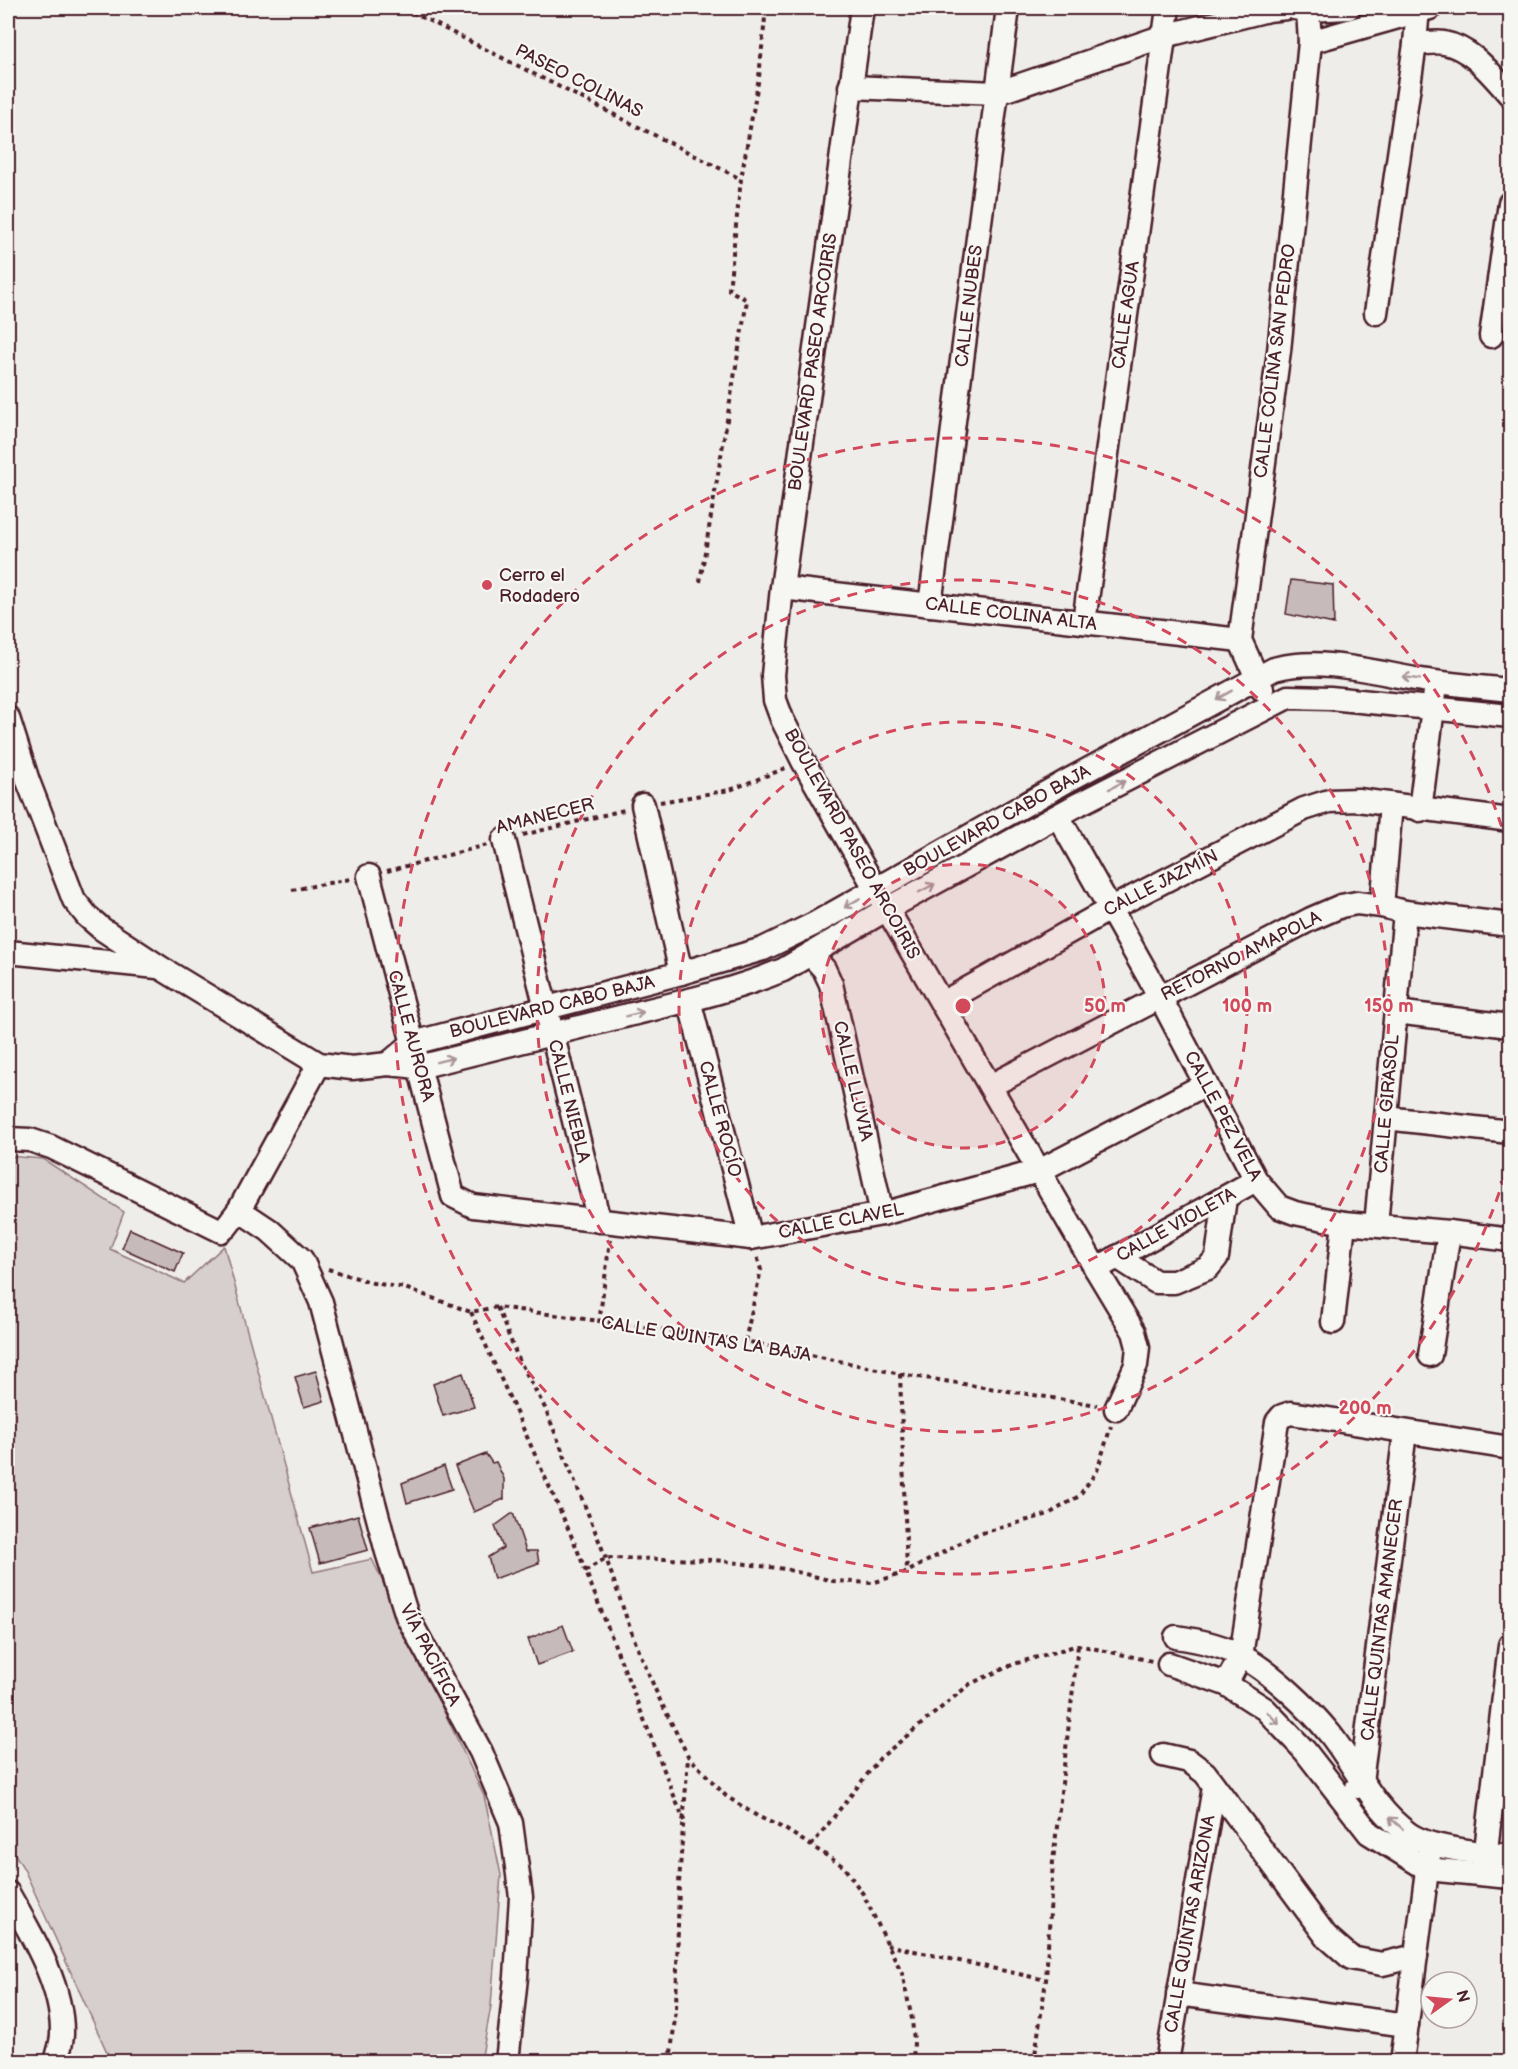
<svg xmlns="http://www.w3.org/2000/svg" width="1518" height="2069" viewBox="0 0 1518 2069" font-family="'Balsamiq Sans',sans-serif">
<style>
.green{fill:#d7cfce;stroke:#90777c;stroke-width:1.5}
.building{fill:#c6babb;stroke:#4a1f2b;stroke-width:1.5}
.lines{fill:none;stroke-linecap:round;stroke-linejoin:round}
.minor-casing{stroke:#4a1f2b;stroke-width:27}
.path{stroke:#4a1f2b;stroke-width:4;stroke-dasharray:4.5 4.5;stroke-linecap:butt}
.minor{stroke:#f6f6f2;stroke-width:22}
.oneway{stroke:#a99598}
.ring{fill:none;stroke:#d1495b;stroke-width:3;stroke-dasharray:10 8}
.poi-dot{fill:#d1495b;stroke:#f6f6f2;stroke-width:2}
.labels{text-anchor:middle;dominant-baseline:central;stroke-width:4.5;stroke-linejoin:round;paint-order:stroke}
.street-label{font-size:18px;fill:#4a1f2b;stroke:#f6f6f2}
.poi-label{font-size:18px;fill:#4a1f2b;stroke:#f6f6f2;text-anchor:start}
.centre{fill:#d1495b;stroke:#f6f6f2;stroke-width:3}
.ring-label{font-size:18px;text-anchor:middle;font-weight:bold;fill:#d1495b;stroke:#f6f6f2;stroke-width:4.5;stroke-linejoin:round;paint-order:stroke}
</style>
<rect width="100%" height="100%" fill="#efedea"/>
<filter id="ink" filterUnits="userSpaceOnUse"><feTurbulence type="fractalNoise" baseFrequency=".0167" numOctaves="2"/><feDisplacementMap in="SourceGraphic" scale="12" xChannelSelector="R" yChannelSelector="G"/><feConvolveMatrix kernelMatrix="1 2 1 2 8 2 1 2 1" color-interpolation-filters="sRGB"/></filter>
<g filter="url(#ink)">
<polygon class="green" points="8,1156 43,1159 124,1212 110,1249 184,1283 224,1246 313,1572 372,1559 484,1796 491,1827 501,1875 491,2006 481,2061 111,2061 24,1869 8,1843"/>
<g class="building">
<polygon points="1291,580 1333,585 1334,624 1286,614"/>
<polygon points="130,1229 183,1253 175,1272 122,1248"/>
<polygon points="316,1371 324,1401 304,1407 295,1377"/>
<polygon points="463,1373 474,1407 443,1416 433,1384"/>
<polygon points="486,1454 492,1463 496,1462 504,1479 504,1499 474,1512 455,1466"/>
<polygon points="444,1466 452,1489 407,1503 402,1483"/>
<polygon points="513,1513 526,1551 537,1551 539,1563 494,1579 488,1557 503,1548 495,1526"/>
<polygon points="358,1515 368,1550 320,1563 310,1528"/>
<polygon points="563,1625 573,1652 537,1665 528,1639"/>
</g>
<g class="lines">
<defs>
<g id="minor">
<polyline points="862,8 782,588 773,675 775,700 782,719 803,761 887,909 1096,1269 1134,1332 1138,1347 1136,1365 1116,1409"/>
<polyline points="1294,8 1308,10 1348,8"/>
<polyline points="1310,42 1430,8"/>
<path d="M1415,44C1424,44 1435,41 1444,43C1472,48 1492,75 1510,95"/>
<polyline points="850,87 997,93 1164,36 1268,10 1286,8"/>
<polyline points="1376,313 1415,44 1418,8"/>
<polyline points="1491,336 1510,203"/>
<polyline points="782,588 1240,640"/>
<polyline points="930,605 1008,8"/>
<polyline points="1084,622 1168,8"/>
<polyline points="1262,689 1240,640 1279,351 1310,42 1308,10"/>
<path d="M8,718L28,781L74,900L87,916L102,929L161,968L319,1064L352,1068L388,1064L419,1067C488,1050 556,1033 624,1016C678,1003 732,991 783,970L887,909L1079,804L1288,697L1330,698L1510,716"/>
<polyline points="643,805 681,973"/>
<polyline points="1420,810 1435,692"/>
<polyline points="1058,816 1160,997 1256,1180 1279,1207 1295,1213 1344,1223 1449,1232 1510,1240"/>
<polyline points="504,840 599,1221"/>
<polyline points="369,876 453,1196 473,1206 751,1238 882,1214 1039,1171 1206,1084"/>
<polyline points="1382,906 1391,805"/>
<polyline points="8,952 157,967"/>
<polyline points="810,954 824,969 831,984 882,1214"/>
<polyline points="689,1000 751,1238"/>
<polyline points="942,1003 1110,909 1304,809 1329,801 1358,800 1510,820"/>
<polyline points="1396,1012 1510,1026"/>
<path d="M388,1064L413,1043L681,973L763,949L814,924L1067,781L1274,669C1320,657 1369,671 1415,679C1447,684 1479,687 1510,690"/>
<polyline points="990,1086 1311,919 1341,906 1357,903 1382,906 1405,912 1510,925"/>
<polyline points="1386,1118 1510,1132"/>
<polyline points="8,1139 30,1140 51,1147 221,1231 226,1227 239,1210 319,1064"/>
<polyline points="239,1210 269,1230 302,1260 321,1302 387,1552 407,1616 481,1752 511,1823 521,1897 516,1977 507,2062"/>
<polyline points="1376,1225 1405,912"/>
<polyline points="1117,1257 1156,1282 1174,1282 1208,1268 1217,1257 1225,1198"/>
<polyline points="1096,1269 1256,1180"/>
<polyline points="1333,1322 1344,1223"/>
<polyline points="1430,1355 1449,1232"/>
<path d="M1176,1637C1197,1640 1222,1645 1241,1656C1270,1671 1309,1708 1330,1734C1356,1767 1373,1809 1409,1834C1431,1849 1483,1853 1510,1856"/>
<polyline points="1169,1664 1226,1684 1265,1709 1305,1751 1369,1833 1427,1869 1510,1877"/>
<polyline points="1226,1684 1241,1656 1277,1422 1282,1416 1291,1413 1510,1448"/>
<polyline points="1163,1755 1189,1761 1205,1773 1326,1936 1351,1958 1382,1964 1416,1956"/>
<polyline points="1357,1787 1361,1782 1405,1432"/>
<polyline points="1484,1867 1510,1645"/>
<path d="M8,1893C31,1934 63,1985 62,2034C62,2043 58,2053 56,2062"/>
<polyline points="1178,1994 1407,2025"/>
<polyline points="1167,2062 1214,1787"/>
<polyline points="1402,2062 1429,1855"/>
</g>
</defs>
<use href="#minor" class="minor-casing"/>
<g class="path">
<polyline points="404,8 741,179"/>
<polyline points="700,582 747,300 729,290 741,179 759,77 766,8"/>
<polyline points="660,802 730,790 786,768"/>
<polyline points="523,835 624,810"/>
<polyline points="387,871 487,845"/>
<polyline points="292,890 350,879"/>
<polyline points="328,1269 373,1283 405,1288 471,1312 497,1307 745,1341 900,1374 1097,1405"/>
<polyline points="497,1307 518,1358 545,1408 606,1558 632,1634 658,1696 688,1756 726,1796 757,1816 785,1829 843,1866 863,1894 902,1973 912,2019 914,2042 913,2062"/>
<polyline points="471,1312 575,1544 684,1821"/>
<polyline points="599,1323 610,1240"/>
<polyline points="745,1341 761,1270 757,1256"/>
<polyline points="900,1374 907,1572"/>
<polyline points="585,1571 606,1558 715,1560 785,1569 833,1581 872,1583 907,1572 975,1535 1049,1514 1079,1496 1097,1471 1111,1426"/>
<polyline points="811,1846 880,1758 970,1684 1014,1664 1078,1645 1152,1661"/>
<polyline points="887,1945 1046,1980"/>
<polyline points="670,2062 676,2009 679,1883 688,1757"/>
<polyline points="1034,2062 1046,1980 1053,1861 1078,1645"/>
</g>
<use href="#minor" class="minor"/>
</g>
<defs><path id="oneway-shaft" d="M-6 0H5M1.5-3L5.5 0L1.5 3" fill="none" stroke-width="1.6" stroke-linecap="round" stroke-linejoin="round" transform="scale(1.5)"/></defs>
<g class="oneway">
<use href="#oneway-shaft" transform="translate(1411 678) rotate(-171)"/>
<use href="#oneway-shaft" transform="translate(1224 695) rotate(151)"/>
<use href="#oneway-shaft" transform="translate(1117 785) rotate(-27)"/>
<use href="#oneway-shaft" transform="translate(927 888) rotate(-28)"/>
<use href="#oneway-shaft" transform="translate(852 903) rotate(149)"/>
<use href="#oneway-shaft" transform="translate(635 1014) rotate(-14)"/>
<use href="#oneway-shaft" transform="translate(445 1060) rotate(-14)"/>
<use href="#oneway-shaft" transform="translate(1273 1718) rotate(46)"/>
<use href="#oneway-shaft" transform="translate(1396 1823) rotate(-139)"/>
</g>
</g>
<circle cx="963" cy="1006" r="142" fill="#d1495b" fill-opacity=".12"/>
<g class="ring">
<circle cx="963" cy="1006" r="142"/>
<circle cx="963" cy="1006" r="284"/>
<circle cx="963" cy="1006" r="426"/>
<path d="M1510 1158A568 568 0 1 1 1510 854"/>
</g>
<circle class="poi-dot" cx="487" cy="585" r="6"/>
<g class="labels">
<g class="street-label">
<text transform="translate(579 81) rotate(27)">PASEO COLINAS</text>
<text transform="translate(969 306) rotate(-83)">CALLE NUBES</text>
<text transform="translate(1126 315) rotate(-82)">CALLE AGUA</text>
<text transform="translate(1275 361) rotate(-83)">CALLE COLINA SAN PEDRO</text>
<text transform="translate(813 362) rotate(-82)">BOULEVARD PASEO ARCOIRIS</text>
<text transform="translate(1011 614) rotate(7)">CALLE COLINA ALTA</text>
<text transform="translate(545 816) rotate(-14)">AMANECER</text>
<text transform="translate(997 821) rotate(-29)">BOULEVARD CABO BAJA</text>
<text transform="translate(852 844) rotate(61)">BOULEVARD PASEO ARCOIRIS</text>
<text transform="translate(1161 883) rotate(-27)">CALLE JAZMÍN</text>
<text transform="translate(1241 956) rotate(-27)">RETORNO AMAPOLA</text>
<text transform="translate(552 1007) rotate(-14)">BOULEVARD CABO BAJA</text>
<text transform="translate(411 1036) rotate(75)">CALLE AURORA</text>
<text transform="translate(853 1081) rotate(77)">CALLE LLUVIA</text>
<text transform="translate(569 1101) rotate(76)">CALLE NIEBLA</text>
<text transform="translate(1387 1104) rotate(-85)">CALLE GIRASOL</text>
<text transform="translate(1223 1116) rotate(62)">CALLE PEZ VELA</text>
<text transform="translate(720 1119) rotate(75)">CALLE ROCÍO</text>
<text transform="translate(841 1221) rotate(-11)">CALLE CLAVEL</text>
<text transform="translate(1176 1225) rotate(-29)">CALLE VIOLETA</text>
<text transform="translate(706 1339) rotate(9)">CALLE QUINTAS LA BAJA</text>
<text transform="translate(1382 1620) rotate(-83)">CALLE QUINTAS AMANECER</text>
<text transform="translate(430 1655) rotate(63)">VÍA PACÍFICA</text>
<text transform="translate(1190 1924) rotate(-80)">CALLE QUINTAS ARIZONA</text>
</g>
<g class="poi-label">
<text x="499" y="575">Cerro el<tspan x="499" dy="21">Rodadero</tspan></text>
</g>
</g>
<circle cx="963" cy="1006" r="9" class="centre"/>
<g class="ring-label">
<text x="1105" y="1012">50 m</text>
<text x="1247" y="1012">100 m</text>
<text x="1389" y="1012">150 m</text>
<text x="1365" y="1414">200 m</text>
</g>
<rect width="1518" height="2069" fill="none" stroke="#f6f6f2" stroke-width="30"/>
<rect x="15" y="15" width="1488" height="2039" fill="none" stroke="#4a1f2b" stroke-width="2" filter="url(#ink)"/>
<g transform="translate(1449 2000) rotate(75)"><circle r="28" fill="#f6f6f2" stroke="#b1a0a2" stroke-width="1.5"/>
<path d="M0-4.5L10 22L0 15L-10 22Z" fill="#d1495b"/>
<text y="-9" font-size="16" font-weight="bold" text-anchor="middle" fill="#4a1f2b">N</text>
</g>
</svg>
